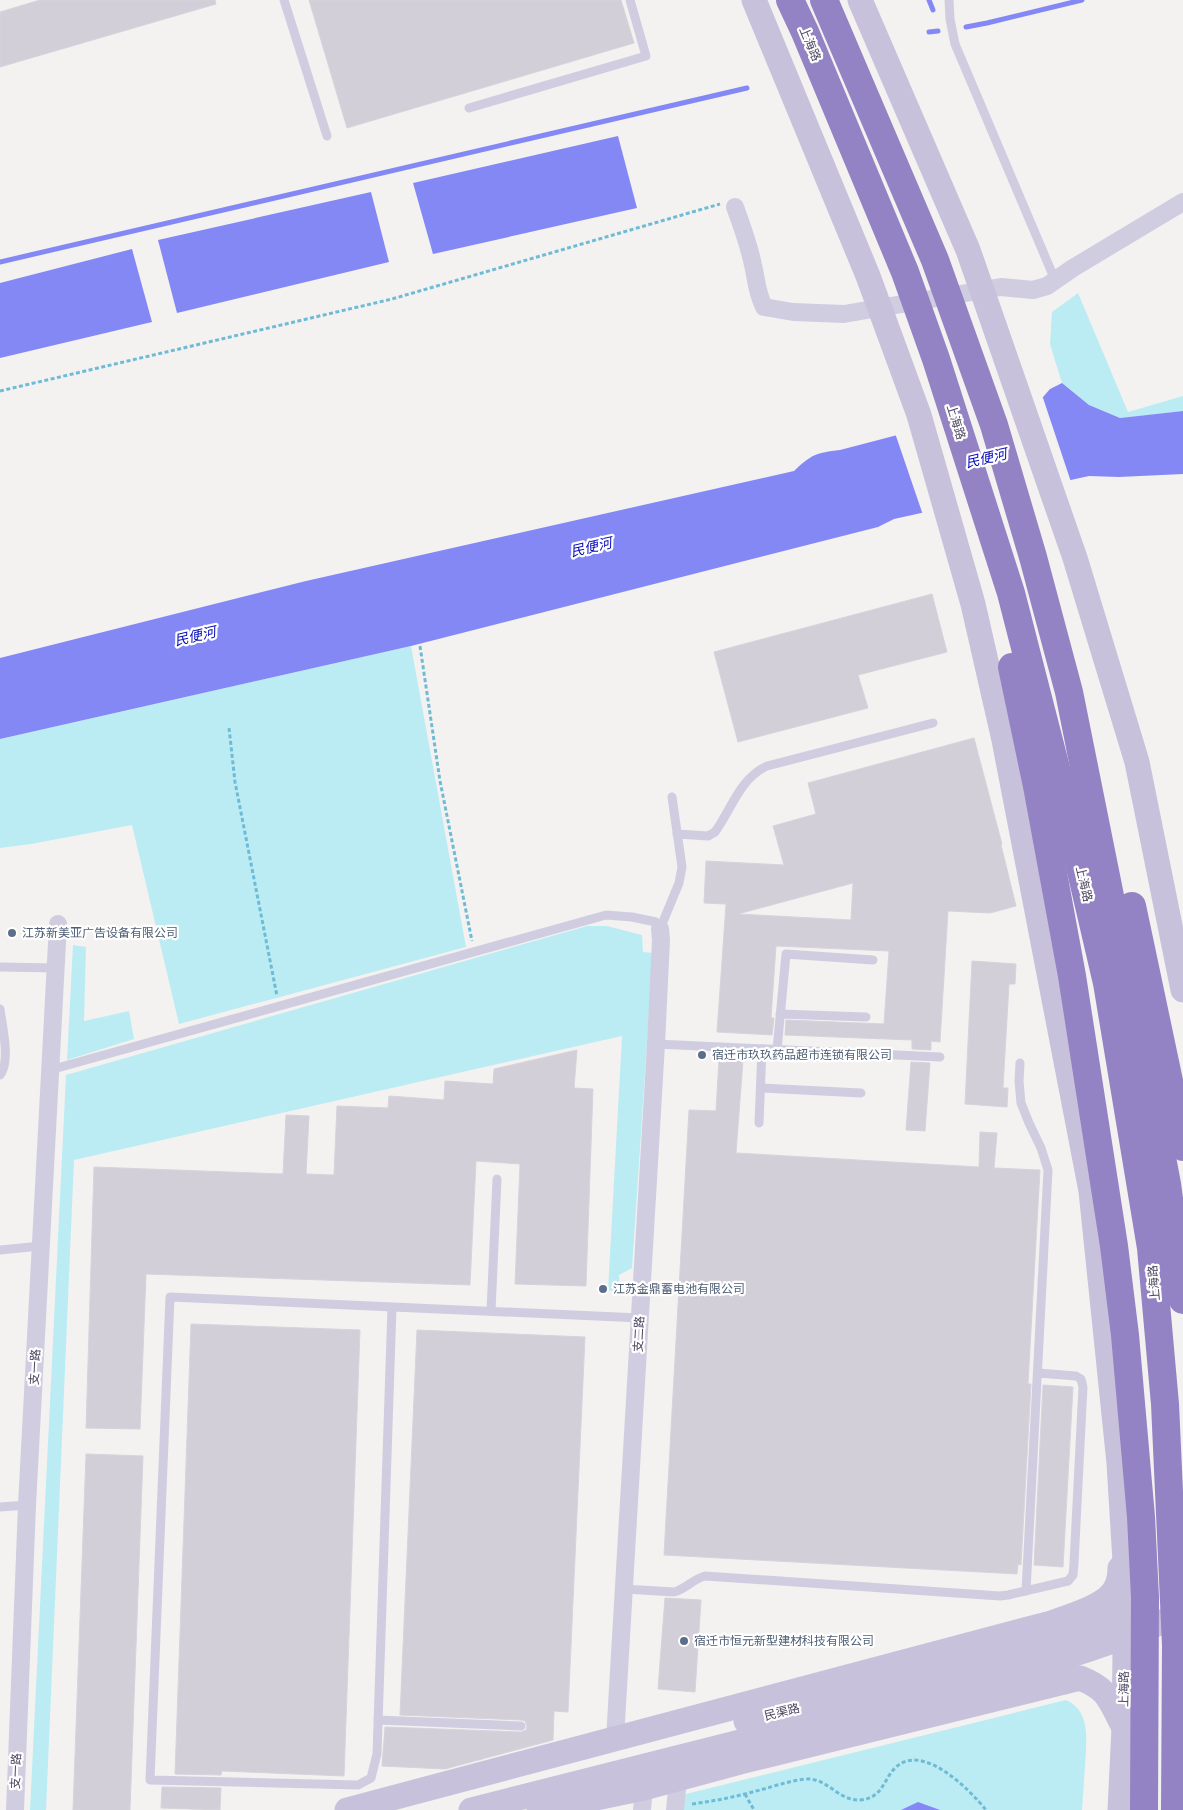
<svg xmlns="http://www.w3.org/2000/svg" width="1183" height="1810" viewBox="0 0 1183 1810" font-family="'Archivo Narrow','Noto Sans SC',sans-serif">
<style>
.green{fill:#bbecf4}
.water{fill:#8488f5}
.pier{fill:#f3f2f0}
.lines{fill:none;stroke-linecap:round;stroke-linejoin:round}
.stream{stroke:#8488f5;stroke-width:5}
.building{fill:#d3cfd9;stroke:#d7d3dc;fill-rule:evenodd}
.path{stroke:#6fbbd6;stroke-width:3;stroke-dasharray:4 2.5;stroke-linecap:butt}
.lane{stroke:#d1cde1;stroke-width:9}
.street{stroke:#d1cde1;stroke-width:18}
.secondary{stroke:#c8c1db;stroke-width:25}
.highway{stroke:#9483c4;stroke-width:28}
.service-dot{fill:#5c6f8a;stroke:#fff;stroke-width:2}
.labels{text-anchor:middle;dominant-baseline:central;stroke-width:4.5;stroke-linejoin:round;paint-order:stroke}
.street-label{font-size:12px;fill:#4c4660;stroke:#fff}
.service-label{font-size:12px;fill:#4e5e75;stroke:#fff;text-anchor:start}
.water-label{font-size:14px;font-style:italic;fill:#0007b9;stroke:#fff}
</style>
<rect width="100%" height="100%" fill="#f3f2f0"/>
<g class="green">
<polygon points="1078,293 1128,412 1183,396 1183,411 1120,418 1089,405 1062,383 1050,344 1052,312"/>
<polygon points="411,646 466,947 179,1024 132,825 31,844 0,848 0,739"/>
<polygon points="587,926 607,926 642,935 643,952 653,953 632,1268 619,1275 620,1289 608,1291 622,1036 74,1160 46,1810 30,1810 66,1075"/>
<polygon points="73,945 86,947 84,1021 129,1011 134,1039 67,1060"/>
<path d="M1066,1700C1092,1711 1086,1743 1085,1766C1084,1781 1083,1795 1082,1810H682V1795Z"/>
</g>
<g class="water">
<polygon points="618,136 637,208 433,254 413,183"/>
<polygon points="371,192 389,262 177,313 158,240"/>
<polygon points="132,249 152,322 0,358 0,283"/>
<path d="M1062,383L1089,405L1120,418L1183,411V474L1119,477L1089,476L894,519L878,527L411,646L0,739V658L306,581L794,471C812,454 816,453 840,450L1043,397L1050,389Z"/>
<polygon points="918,1802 940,1810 901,1810"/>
</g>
<polygon class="pier" points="1042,395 1071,482 923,515 895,433"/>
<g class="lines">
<g class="stream">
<polyline points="929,0 933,10"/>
<polyline points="966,27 987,23 1082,0"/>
<polyline points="929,32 938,31"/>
<polyline points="0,262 747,88"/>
</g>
</g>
<g class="building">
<polygon points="40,0 215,0 216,4 0,67 0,12"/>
<polygon points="309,0 621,0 634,43 347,128"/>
<polygon points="932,594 947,652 858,675 868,708 738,742 714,652"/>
<path d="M974,738L1002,844L1001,845L1016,906L990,913L948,911L940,1042L931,1041V1050L912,1049V1040L785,1035L786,1020L884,1024L889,951L776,946L771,1018H774L772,1035L717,1032L726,904L704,903L706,861L784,865L773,826L816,814L808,783ZM853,883L851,920L738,914Z"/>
<polygon points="972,961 1016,964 1015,984 1009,984 1003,1088 1008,1088 1007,1107 965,1104"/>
<polygon points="577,1050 574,1088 593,1089 586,1286 515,1284 520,1164 476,1161 470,1285 146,1274 140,1429 86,1428 94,1167 283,1174 286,1115 309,1116 306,1174 334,1175 337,1106 388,1108 389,1096 444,1100 445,1081 493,1084 494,1069"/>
<polygon points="719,1059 743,1060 736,1153 979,1167 980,1132 997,1133 994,1168 1040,1170 1028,1384 1031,1384 1021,1565 1018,1564 1017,1574 664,1555 689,1110 716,1111"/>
<polygon points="911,1062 930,1063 925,1131 906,1130"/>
<polygon points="191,1324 360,1330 344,1776 222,1771 221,1775 175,1774"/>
<polygon points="417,1330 585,1337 568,1712 554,1711 553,1740 445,1769 382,1766 385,1727 521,1732 526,1730 527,1726 525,1721 521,1720 400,1715"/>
<polygon points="1043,1385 1073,1387 1063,1567 1034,1565"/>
<polygon points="86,1454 143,1456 130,1810 73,1810"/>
<polygon points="665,1598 701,1600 695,1692 658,1689"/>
<polygon points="162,1787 221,1788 220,1810 161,1808"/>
</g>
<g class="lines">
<g class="path">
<polyline points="0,391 392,299 720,204"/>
<polyline points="420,646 440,781 472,941"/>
<polyline points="229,728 235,782 277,996"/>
<polyline points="745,1794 754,1810"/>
<path d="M692,1804C714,1801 735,1797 756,1791C773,1787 790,1780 808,1779C828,1779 839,1801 860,1800C883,1798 883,1780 895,1768C922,1741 970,1790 986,1810"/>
</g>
<g class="lane">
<polyline points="284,0 327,136"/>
<polyline points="949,0 950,19 955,44 1055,280"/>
<polyline points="469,108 646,56 630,0"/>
<path d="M677,834L708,836L715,832C731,810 740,778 767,766L933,723"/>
<polyline points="660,929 679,883 682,867 672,797"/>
<polyline points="0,967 56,968"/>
<path d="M0,1009C2,1025 11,1062 0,1075"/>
<polyline points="780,1014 866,1017"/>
<polyline points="656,1044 940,1057"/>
<polyline points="777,1050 786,954 873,960"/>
<polyline points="1020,1063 1019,1081 1021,1103 1029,1123 1041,1148 1048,1170 1026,1591"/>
<polyline points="50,1070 606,915 632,917 656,922 660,929"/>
<polyline points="761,1088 861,1093"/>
<polyline points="759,1123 762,1049"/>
<polyline points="0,1250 41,1246"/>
<polyline points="392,1307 377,1754 371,1778 358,1785 150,1780 170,1297 640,1318"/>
<polyline points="491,1311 497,1179"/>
<polyline points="0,1507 27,1505"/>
<path d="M624,1589L674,1592C686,1589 693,1579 705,1576L1000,1596L1008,1595L1068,1581L1073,1575L1074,1563L1083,1387L1081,1379L1076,1376L1038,1373"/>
<polyline points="378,1720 521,1726"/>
</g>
<g class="street">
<path d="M735,207C742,226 749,245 753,265C757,282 756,290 764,307L793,312L844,314L1001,287L1033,290L1047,286L1073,268L1183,202"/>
<polyline points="615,1739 656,1044 661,940 660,929"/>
<polyline points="15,1810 27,1505 58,924"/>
<polyline points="642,1810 644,1788"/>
<polyline points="675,1810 678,1779"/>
</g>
<g class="secondary">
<polyline points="754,0 868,276 919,415 973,604 1004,740 1091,1191 1119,1463 1126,1578 1124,1728 1120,1810"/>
<polyline points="860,0 968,250 1075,558 1137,762 1183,990"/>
<polyline points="746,1721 1077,1634 1137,1609"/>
<path d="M347,1810L1051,1623C1069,1616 1108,1606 1116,1587C1119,1581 1120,1574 1120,1568"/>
<path d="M471,1810C596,1778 722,1746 848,1715C961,1687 1077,1660 1183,1613"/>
<path d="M539,1810L644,1788L744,1761L1080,1678C1108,1689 1109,1699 1122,1724"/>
</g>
<g class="highway">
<polyline points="790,0 805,32 905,272 936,359 1011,593 1067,811 1107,983 1151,1248 1165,1404 1176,1645 1175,1810"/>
<polyline points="824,0 935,260 994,425 1033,557 1069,692 1155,1120 1167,1184 1183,1300"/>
<polyline points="1012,667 1037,786 1072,976 1114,1246 1125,1335 1141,1517 1145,1597 1144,1810"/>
<polyline points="1132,906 1183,1147"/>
</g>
</g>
<g class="service-dot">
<circle cx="12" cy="933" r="5"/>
<circle cx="702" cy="1055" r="5"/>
<circle cx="603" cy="1289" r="5"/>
<circle cx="684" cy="1641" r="5"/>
</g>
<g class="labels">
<g class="street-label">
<text transform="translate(810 44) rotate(67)">上海路</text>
<text transform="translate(956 422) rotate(72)">上海路</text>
<text transform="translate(1084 884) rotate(77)">上海路</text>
<text transform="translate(1154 1283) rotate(-95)">上海路</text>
<text transform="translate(639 1334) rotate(-87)">支二路</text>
<text transform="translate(35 1367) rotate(-87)">支一路</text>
<text transform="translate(1124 1689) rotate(-89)">上海路</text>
<text transform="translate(782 1712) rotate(-14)">民渠路</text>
<text transform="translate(16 1771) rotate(-88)">支一路</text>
</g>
<g class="service-label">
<text x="22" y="933">江苏新美亚广告设备有限公司</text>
<text x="712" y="1055">宿迁市玖玖药品超市连锁有限公司</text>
<text x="613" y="1289">江苏金鼎蓄电池有限公司</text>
<text x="694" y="1641">宿迁市恒元新型建材科技有限公司</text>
</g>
<g class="water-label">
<text transform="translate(986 458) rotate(-13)">民便河</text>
<text transform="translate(591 547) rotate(-13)">民便河</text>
<text transform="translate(195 636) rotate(-13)">民便河</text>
</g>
</g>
</svg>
